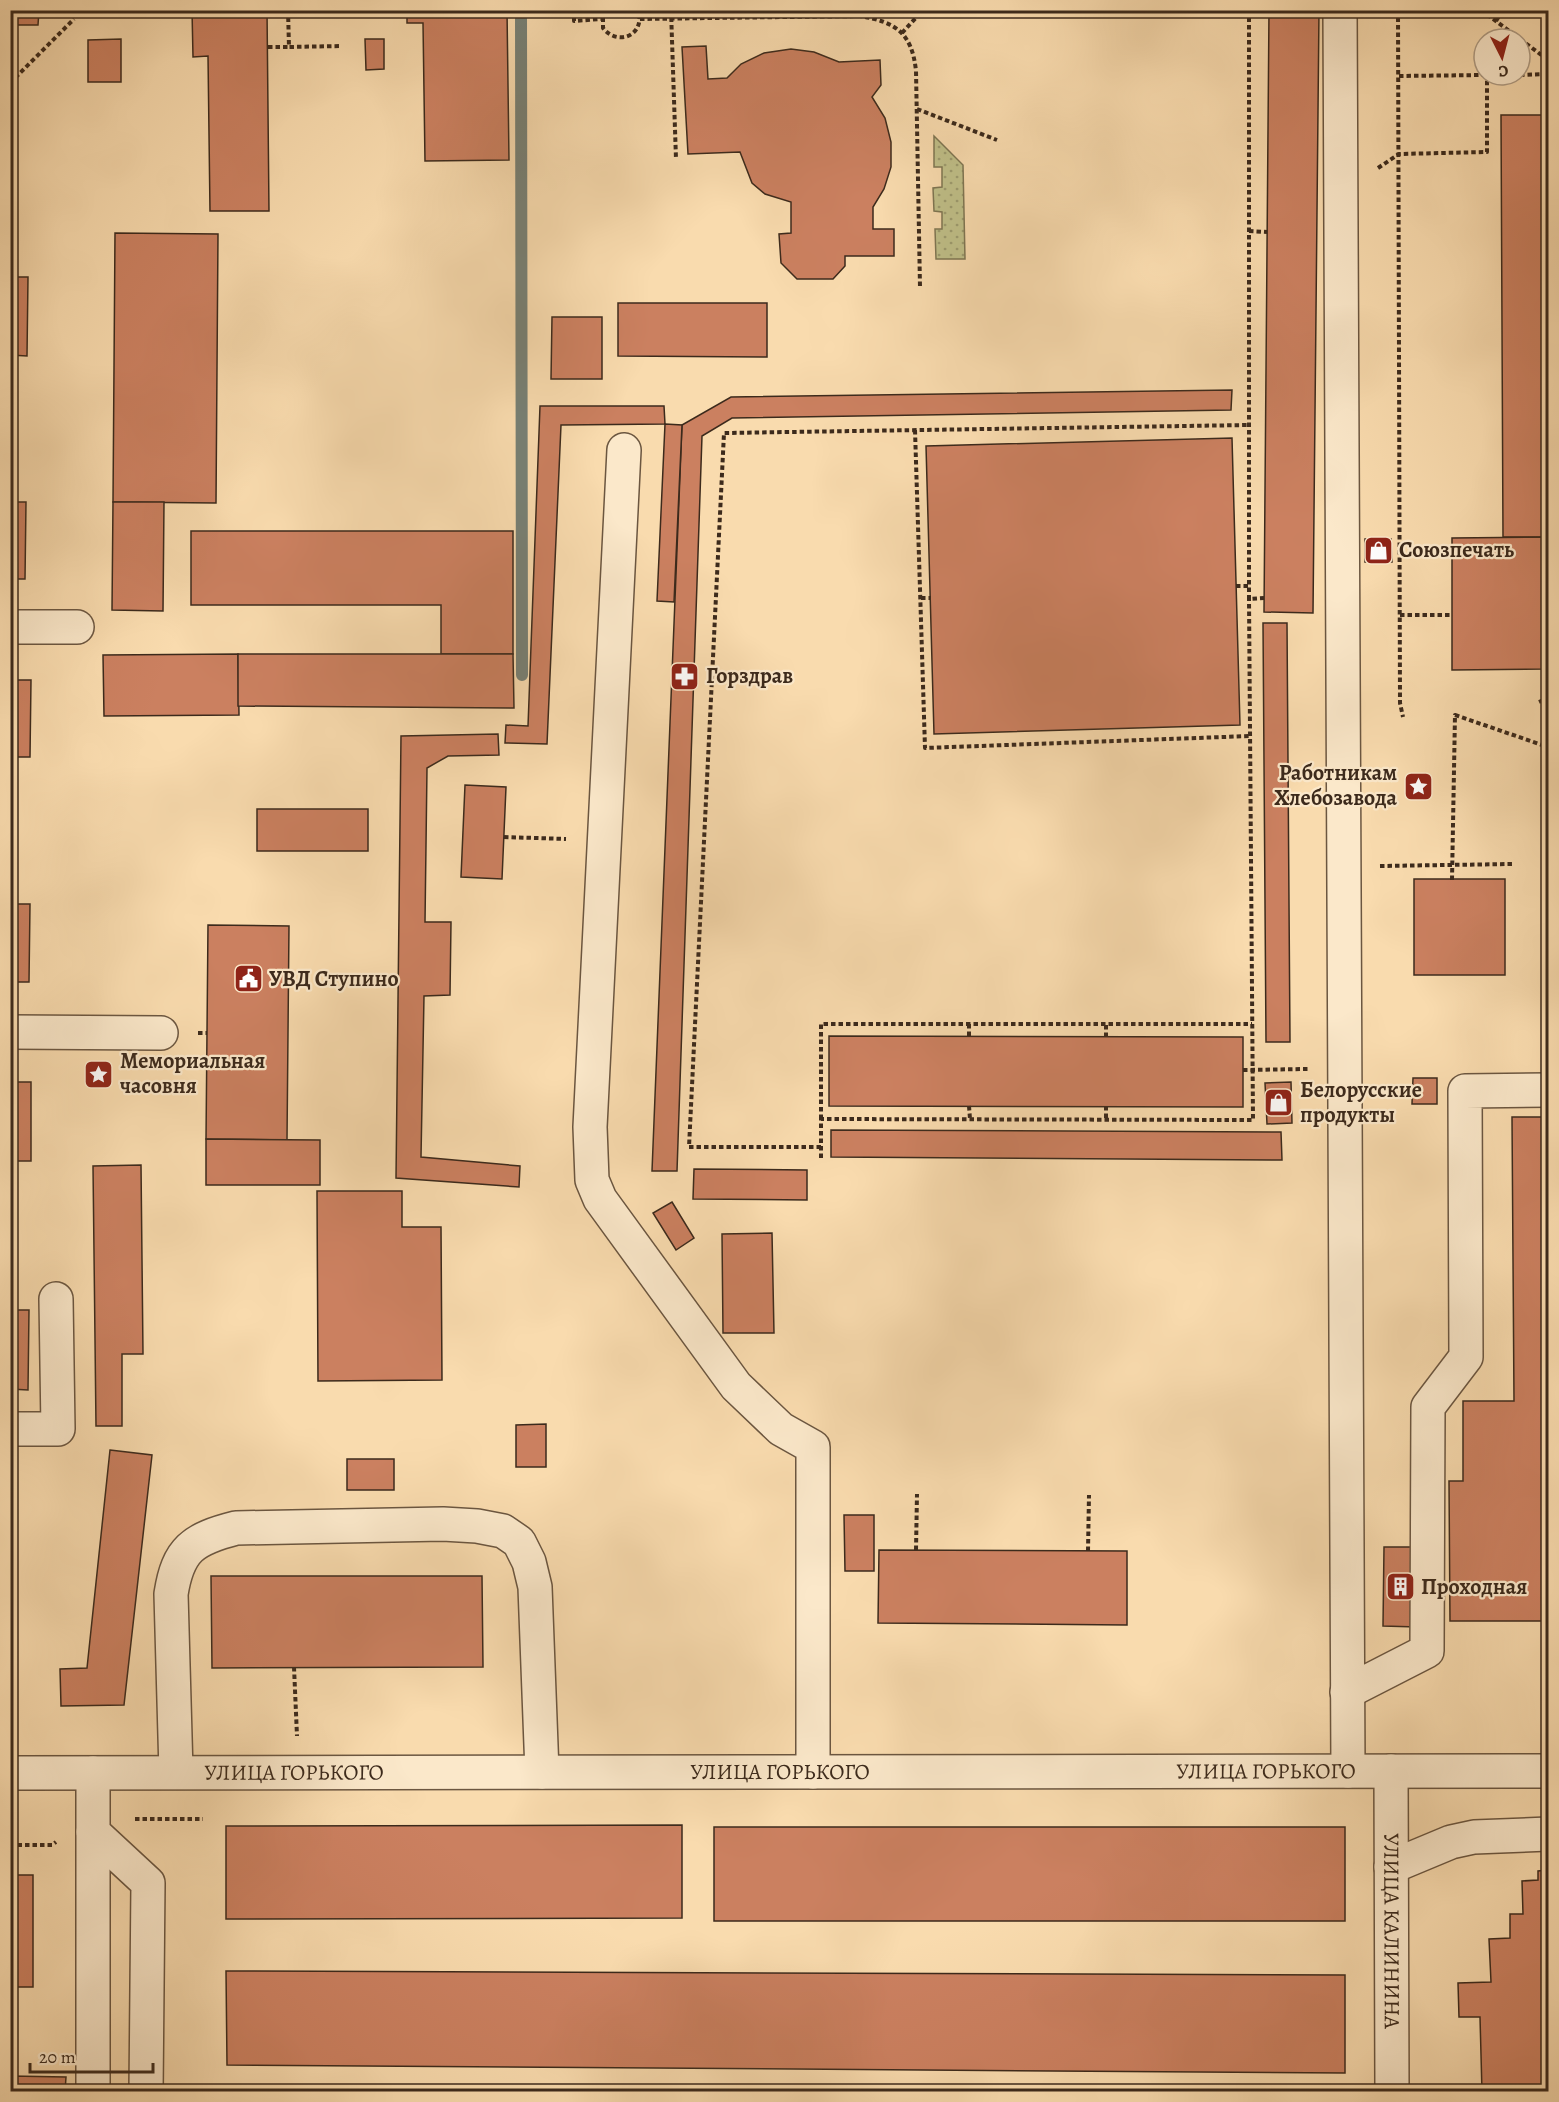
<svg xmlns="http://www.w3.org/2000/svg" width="1559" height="2102" viewBox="0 0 1559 2102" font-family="Alegreya,serif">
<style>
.grass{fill:url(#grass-dots);stroke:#7e7552;stroke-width:1.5}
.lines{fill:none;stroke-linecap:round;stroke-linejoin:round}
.stream{stroke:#778075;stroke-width:12}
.building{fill:#cb8060;stroke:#3c2a1c;stroke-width:1.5}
.minor-casing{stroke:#6b5640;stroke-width:36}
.path{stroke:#3c2a1c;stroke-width:4;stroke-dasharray:4.5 3;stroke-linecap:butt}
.minor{stroke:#fbe8ca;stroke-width:33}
.labels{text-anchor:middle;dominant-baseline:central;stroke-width:4.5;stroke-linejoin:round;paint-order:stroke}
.poi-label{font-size:22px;font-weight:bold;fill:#3c2a1c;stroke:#fbe8ca;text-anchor:start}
.street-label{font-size:22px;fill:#3c2a1c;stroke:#fbe8ca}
</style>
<defs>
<pattern id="grass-dots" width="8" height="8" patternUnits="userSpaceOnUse" patternTransform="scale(1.5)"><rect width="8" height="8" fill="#c0c089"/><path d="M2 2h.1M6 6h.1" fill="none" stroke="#9d9c6f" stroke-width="1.8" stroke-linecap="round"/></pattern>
</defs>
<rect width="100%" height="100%" fill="#f9dbae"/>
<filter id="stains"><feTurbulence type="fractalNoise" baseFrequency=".00333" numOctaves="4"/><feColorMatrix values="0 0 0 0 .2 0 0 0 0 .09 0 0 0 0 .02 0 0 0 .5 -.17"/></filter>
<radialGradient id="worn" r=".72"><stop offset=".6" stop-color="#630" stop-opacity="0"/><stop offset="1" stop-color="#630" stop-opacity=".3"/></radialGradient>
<polygon class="grass" points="934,136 963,165 965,259 936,259 935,229 942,229 942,212 934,211 933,188 942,187 942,167 934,167"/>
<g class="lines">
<polyline class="stream" points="521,10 522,675"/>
</g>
<g class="building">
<polygon points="10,10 39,10 38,25 10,25"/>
<polygon points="192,10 267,10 269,211 210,211 208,56 193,57"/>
<polygon points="407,10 507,10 509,160 425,161 423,23 407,23"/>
<polygon points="1269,10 1319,10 1313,613 1264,612"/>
<polygon points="121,39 121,82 88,82 88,40"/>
<polygon points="365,39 384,39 384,69 366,70"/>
<polygon points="706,46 708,79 727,78 741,64 764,53 791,49 814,52 839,62 880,60 881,85 872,97 885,118 891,142 891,167 884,189 873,207 873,229 894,229 894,256 845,256 845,266 833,279 797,279 781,263 779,234 791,233 791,202 765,194 752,183 740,152 688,154 682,47"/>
<polygon points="1501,115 1548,115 1548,537 1503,537"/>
<polygon points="115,233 218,234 216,503 113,502"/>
<polygon points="10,277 28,277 27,356 10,355"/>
<polygon points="618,303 767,303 767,357 618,356"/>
<polygon points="552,317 602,317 602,379 551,379"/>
<polygon points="1232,390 1231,410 732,418 702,436 677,1171 652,1171 682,425 731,397"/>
<polygon points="540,406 664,406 665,424 561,425 547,744 505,743 506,725 528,726"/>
<polygon points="665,424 682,425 674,602 657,601"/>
<polygon points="1232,438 1240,725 934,734 926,446"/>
<polygon points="10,502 26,502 25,579 10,579"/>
<polygon points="113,502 164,502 163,611 112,610"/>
<polygon points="191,531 513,531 513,654 441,654 441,605 191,605"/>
<polygon points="1543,537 1544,669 1452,670 1452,538"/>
<polygon points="1365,539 1391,539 1392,562 1365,562"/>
<polygon points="1263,623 1287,623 1290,1042 1266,1042"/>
<polygon points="238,654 239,715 104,716 103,655"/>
<polygon points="238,654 513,654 514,708 238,706"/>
<polygon points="10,680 31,680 30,757 10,757"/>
<polygon points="498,734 499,755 448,756 427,768 425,922 451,922 450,995 424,996 421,1157 520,1166 519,1187 396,1178 401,736"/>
<polygon points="465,785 506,787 502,879 461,877"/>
<rect x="257" y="809" width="111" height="42"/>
<rect x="1414" y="879" width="91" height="96"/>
<polygon points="10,904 30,904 29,982 10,982"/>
<polygon points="208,925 289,926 287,1140 206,1139"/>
<polygon points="829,1036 1243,1037 1243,1107 829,1106"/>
<polygon points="1413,1078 1437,1078 1437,1104 1412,1104"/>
<rect x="10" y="1082" width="21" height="79"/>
<polygon points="1291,1082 1292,1123 1267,1124 1265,1083"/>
<polygon points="1512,1117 1548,1117 1548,1621 1450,1621 1449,1481 1463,1481 1463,1401 1514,1401"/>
<polygon points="831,1130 1281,1132 1282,1160 831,1157"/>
<polygon points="206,1139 320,1140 320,1185 206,1185"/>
<polygon points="141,1165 143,1354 122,1354 122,1426 96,1426 93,1166"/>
<polygon points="694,1169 807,1170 807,1200 693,1199"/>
<polygon points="317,1191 402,1191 402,1227 441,1227 442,1380 318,1381"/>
<polygon points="672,1202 694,1238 676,1250 653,1213"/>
<polygon points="772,1233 774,1333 723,1333 722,1234"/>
<polygon points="10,1310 29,1310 28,1390 10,1389"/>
<polygon points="546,1424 546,1467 516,1467 516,1425"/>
<polygon points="110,1450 152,1455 124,1705 61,1706 60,1669 87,1668"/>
<rect x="347" y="1459" width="47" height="31"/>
<polygon points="844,1515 874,1515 874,1571 845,1571"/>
<polygon points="1384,1547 1417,1547 1417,1627 1383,1626"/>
<polygon points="879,1550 1127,1551 1127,1625 878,1623"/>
<polygon points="211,1576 482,1576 483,1667 212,1668"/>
<polygon points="682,1825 682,1918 226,1919 226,1826"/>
<rect x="714" y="1827" width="631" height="94"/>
<polygon points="1548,1870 1548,2092 1482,2092 1480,2017 1459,2017 1458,1983 1491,1982 1489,1939 1510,1938 1510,1914 1523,1914 1522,1881 1538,1880 1538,1871"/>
<rect x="10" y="1875" width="23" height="112"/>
<polygon points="226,1971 1345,1975 1345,2073 227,2065"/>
<polygon points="10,2076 66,2077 65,2092 10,2092"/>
</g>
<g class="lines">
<defs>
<g id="minor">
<polyline points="1340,10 1348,1771"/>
<polyline points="624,450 590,1127 592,1180 600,1199 736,1386 781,1429 813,1447 813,1772"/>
<polyline points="10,627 77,627"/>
<polyline points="10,1032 161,1033"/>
<polyline points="10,1429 58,1429 56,1299"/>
<polyline points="1347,1692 1427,1651 1428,1407 1466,1357 1465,1091 1548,1090"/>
<path id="s1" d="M1391,1771L1392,2092"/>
<path d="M176,1772L171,1594C178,1549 193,1539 236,1528L443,1524L477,1526L503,1531L519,1542L529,1562L535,1587L542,1772"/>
<path id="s2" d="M10,1773L1548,1771"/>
<polyline points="93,1773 93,1832 148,1883 146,2092"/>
<polyline points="1391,1867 1451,1842 1474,1837 1548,1834"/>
<polyline points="93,2092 93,1832"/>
</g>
</defs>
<use href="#minor" class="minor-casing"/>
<g class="path">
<polyline points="288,10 289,47 341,46"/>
<polyline points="574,10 574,21 601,19"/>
<path d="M603,10V28C618,47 646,35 638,10"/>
<polyline points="671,10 676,159"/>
<polyline points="824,10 825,17"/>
<polyline points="1249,10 1249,599 1264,598"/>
<polyline points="1398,10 1400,703 1403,717"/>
<polyline points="1481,10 1520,39"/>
<path d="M640,19L860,16C896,22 912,33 916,71L920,287"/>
<polyline points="1496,21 1503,10"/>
<polyline points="902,33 923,10"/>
<polyline points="1520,39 1548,60"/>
<polyline points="268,47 289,47"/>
<polyline points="1520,75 1548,74"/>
<polyline points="1399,76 1484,75"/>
<polyline points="10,83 74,19"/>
<polyline points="917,109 997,140"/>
<polyline points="1378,168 1399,154 1487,152 1487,75"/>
<polyline points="1249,231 1267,232"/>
<polyline points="915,430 925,748 1250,736"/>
<polyline points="1236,586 1249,586"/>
<polyline points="921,598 931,598"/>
<polyline points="1400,615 1451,615"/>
<polyline points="1539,702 1548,698"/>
<polyline points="504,837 566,839"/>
<polyline points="1380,866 1512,864"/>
<polyline points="1452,880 1455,715 1548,747"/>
<polyline points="969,1024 969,1036"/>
<polyline points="1106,1025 1106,1037"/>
<polyline points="198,1033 207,1033"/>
<polyline points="1243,1070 1308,1069"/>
<polyline points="969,1106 970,1119"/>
<polyline points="1106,1106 1106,1120"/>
<polyline points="821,1119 821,1024 1252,1024"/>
<polyline points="821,1147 689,1147 724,433 1249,425"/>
<polyline points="821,1158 821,1119 1253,1120 1249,599"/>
<polyline points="916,1550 917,1494"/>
<polyline points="1088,1551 1089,1495"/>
<polyline points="294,1667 297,1736"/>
<polyline points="135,1819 203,1819"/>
<polyline points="10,1845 52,1845 56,1842"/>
</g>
<use href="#minor" class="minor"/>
</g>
<defs>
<symbol id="shop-square" viewBox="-11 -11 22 22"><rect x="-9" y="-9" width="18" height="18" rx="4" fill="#8f2418" stroke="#fbe8ca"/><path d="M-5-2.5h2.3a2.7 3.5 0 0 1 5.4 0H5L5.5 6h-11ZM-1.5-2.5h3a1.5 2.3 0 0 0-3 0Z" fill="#fff"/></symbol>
<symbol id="pharmacy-square" viewBox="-11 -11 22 22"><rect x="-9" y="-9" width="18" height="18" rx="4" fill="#8f2418" stroke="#fbe8ca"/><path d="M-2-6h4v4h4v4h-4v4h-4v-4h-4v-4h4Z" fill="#fff"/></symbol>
<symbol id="sight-square" viewBox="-11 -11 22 22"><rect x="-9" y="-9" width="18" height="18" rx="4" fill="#8f2418" stroke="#fbe8ca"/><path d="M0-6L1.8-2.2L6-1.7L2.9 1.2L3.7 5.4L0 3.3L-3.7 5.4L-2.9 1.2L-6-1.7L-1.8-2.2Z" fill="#fff"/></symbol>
<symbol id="civic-square" viewBox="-11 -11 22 22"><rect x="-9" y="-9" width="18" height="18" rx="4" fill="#8f2418" stroke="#fbe8ca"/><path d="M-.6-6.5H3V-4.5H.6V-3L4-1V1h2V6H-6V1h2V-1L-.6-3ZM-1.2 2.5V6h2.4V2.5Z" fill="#fff"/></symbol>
<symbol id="building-square" viewBox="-11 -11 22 22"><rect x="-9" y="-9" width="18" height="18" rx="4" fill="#8f2418" stroke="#fbe8ca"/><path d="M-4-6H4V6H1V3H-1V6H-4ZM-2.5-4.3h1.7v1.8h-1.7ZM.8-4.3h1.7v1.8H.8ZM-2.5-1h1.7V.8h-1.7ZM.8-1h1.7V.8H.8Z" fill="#fff"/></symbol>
</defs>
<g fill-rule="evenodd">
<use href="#shop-square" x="1362" y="534" width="33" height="33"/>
<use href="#pharmacy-square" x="668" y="660" width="33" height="33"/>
<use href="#sight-square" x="1402" y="770" width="33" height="33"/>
<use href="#civic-square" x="232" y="962" width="33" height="33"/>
<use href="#sight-square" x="82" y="1058" width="33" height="33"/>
<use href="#shop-square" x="1262" y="1086" width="33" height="33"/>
<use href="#building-square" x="1384" y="1570" width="33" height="33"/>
</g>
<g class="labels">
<g class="poi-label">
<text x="1399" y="550">Союзпечать</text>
<text x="706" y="676">Горздрав</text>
<text x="1397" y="773" text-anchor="end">Работникам<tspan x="1397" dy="25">Хлебозавода</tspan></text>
<text x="269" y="979">УВД Ступино</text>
<text x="120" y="1061">Мемориальная<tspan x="120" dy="25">часовня</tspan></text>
<text x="1300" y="1090">Белорусские<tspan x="1300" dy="25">продукты</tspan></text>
<text x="1421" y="1587">Проходная</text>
</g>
<g class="street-label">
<text stroke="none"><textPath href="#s2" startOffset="1256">УЛИЦА ГОРЬКОГО</textPath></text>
<text stroke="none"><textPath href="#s2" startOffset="284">УЛИЦА ГОРЬКОГО</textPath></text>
<text stroke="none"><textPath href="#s2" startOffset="770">УЛИЦА ГОРЬКОГО</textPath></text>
<text stroke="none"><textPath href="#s1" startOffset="160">УЛИЦА КАЛИНИНА</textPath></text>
</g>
</g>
<rect width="1559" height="2102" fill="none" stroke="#f9dbae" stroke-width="36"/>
<rect x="12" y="12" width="1535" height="2078" fill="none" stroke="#3c2a1c" stroke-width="3"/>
<rect x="18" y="18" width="1523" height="2066" fill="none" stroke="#3c2a1c" stroke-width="1.5"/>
<g transform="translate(1502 57) rotate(174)"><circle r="28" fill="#fbe8ca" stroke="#af9c84" stroke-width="1.5"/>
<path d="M0-4.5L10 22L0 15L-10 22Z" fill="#8f2418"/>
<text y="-9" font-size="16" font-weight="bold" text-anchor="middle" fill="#3c2a1c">С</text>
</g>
<path d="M30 2063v9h123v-9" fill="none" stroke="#3c2a1c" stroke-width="3"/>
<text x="39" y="2063" font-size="18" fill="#3c2a1c" stroke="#fbe8ca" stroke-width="4.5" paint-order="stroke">20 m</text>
<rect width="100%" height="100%" filter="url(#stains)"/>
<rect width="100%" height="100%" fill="url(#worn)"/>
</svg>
